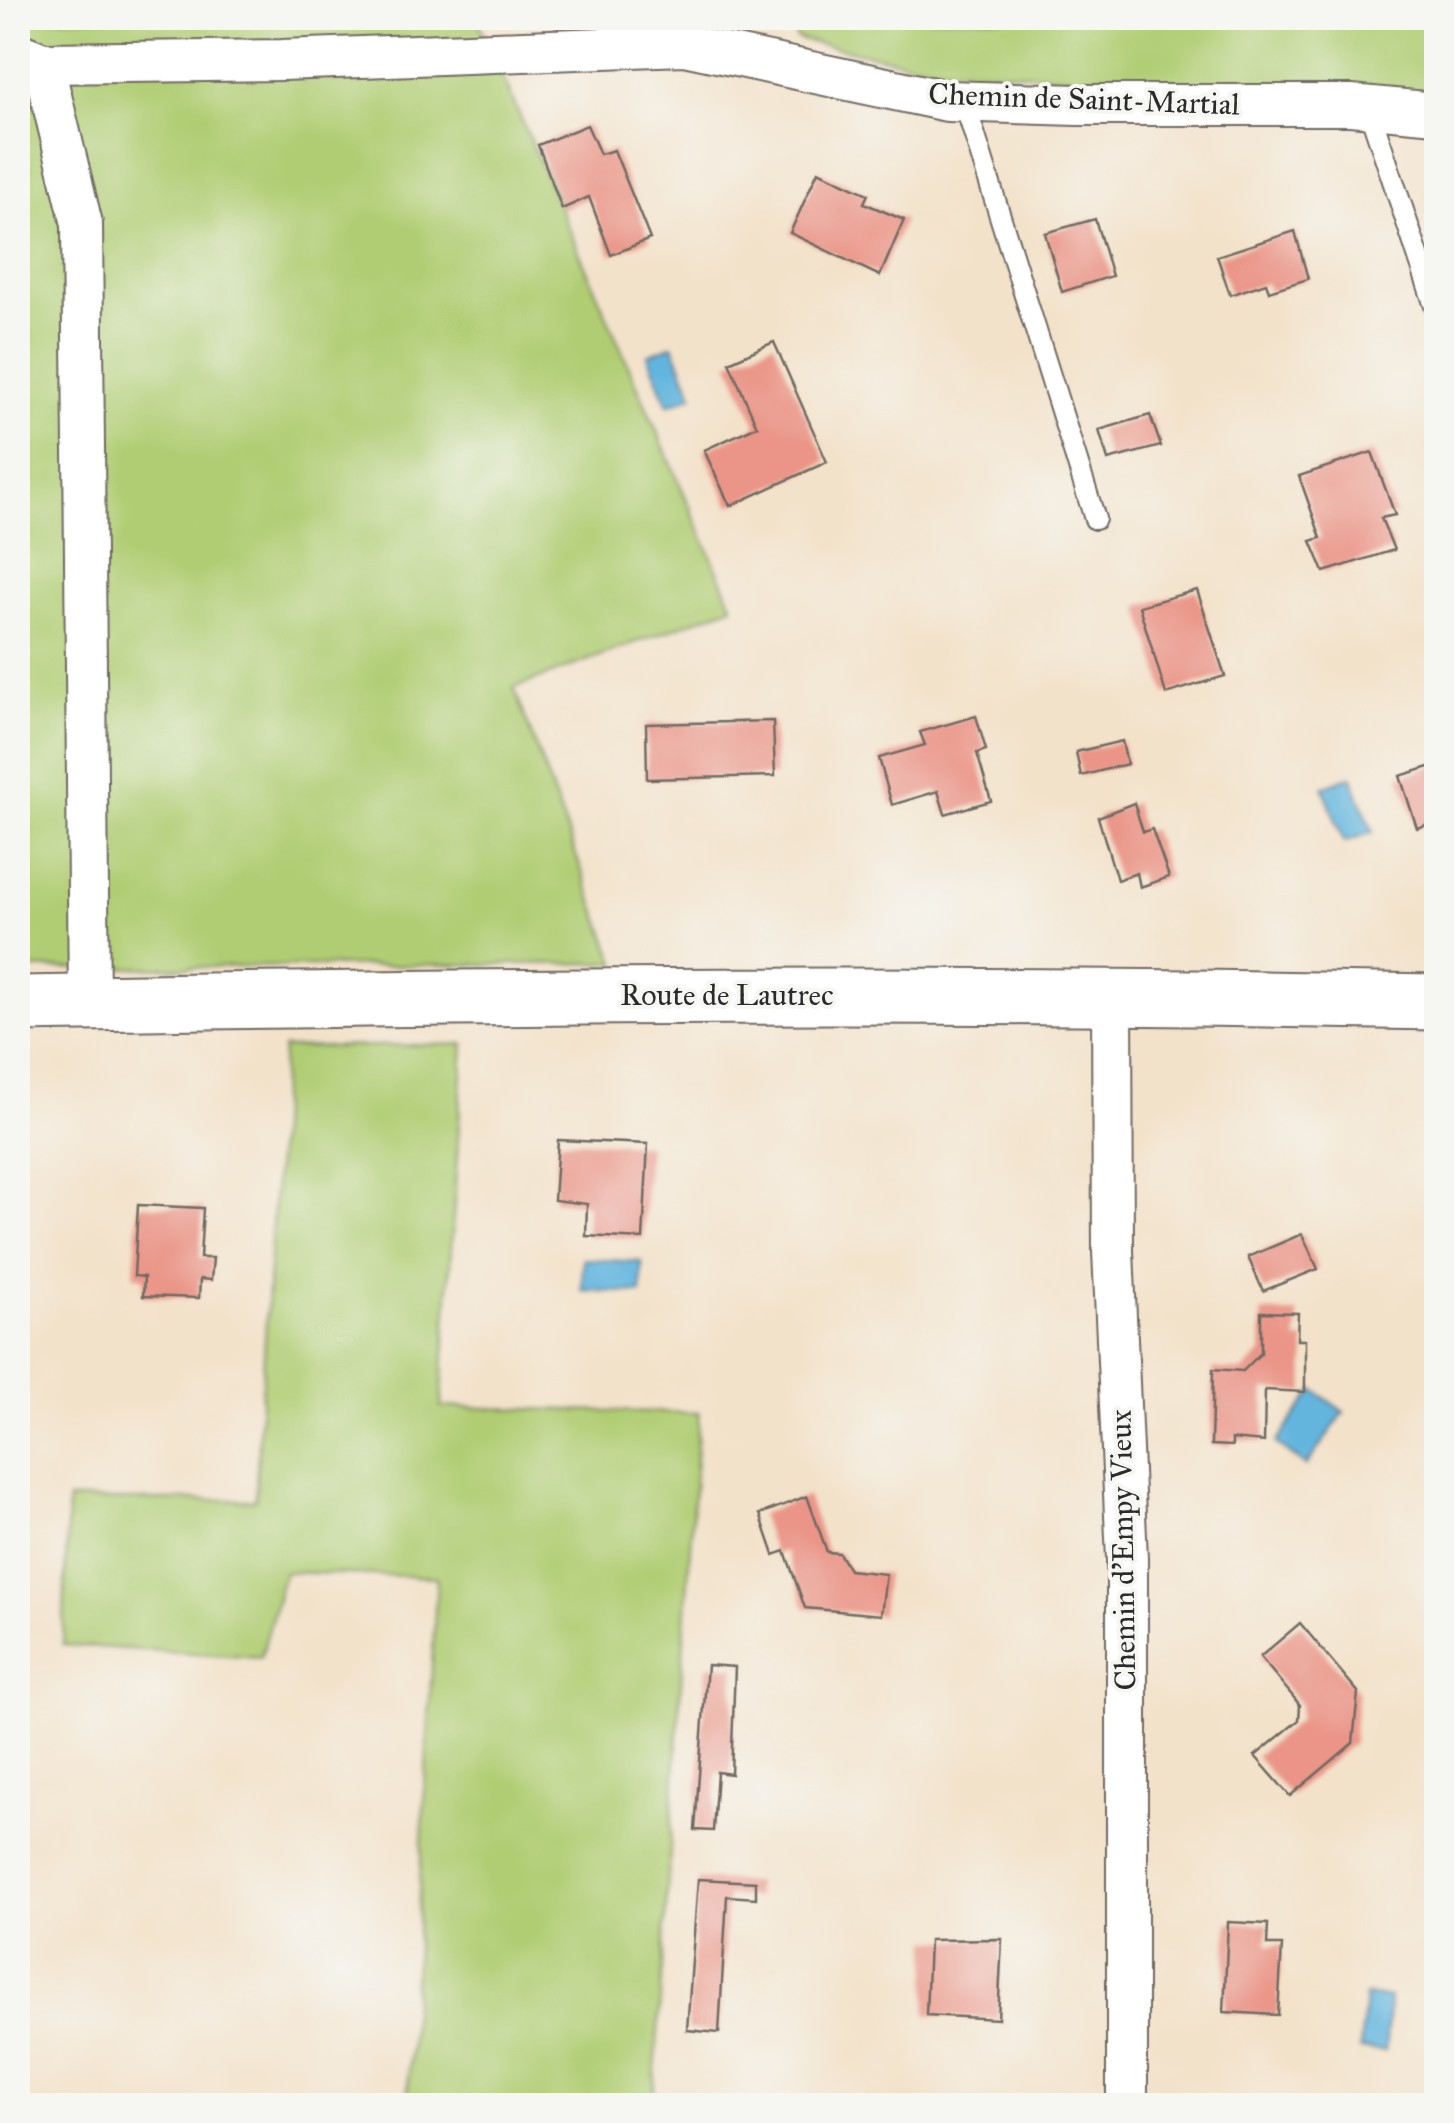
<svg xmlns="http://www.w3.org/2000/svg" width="1454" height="2123" viewBox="0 0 1454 2123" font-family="'IM FELL Great Primer',serif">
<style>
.green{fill:#b0cd73;stroke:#6e7c4f;stroke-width:2.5}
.water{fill:#63b5de;stroke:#477084;stroke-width:2.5}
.building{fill:#ea9587}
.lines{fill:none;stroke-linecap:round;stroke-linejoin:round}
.service-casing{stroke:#716b63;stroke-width:24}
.minor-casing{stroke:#716b63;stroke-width:44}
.secondary-casing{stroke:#716b63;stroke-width:59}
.service{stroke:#fff;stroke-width:20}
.minor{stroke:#fff;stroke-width:40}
.secondary{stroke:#fff;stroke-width:55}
.labels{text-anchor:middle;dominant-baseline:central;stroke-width:8;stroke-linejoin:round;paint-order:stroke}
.street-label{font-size:30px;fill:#2b2b2b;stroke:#f6f6f2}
</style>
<rect width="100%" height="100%" fill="#f6f6f2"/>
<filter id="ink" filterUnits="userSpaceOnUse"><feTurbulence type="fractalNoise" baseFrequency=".01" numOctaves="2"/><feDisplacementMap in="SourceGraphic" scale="20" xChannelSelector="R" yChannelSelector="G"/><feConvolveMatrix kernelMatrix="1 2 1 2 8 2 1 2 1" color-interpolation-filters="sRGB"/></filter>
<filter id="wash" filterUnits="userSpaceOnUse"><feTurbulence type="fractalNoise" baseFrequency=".0048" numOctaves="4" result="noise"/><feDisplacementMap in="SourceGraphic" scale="40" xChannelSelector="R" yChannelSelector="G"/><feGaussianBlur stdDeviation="2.25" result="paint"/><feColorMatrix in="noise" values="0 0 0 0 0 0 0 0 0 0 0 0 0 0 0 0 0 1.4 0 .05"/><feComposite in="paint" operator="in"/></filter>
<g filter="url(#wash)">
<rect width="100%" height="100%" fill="#f3e2ca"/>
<g class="green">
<polygon points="18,18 477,18 733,606 514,688 616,963 18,969 18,118 25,112 18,93"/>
<polygon points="790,18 1436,18 1436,101 928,67 797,39"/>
<polygon points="464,1044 441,1407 699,1413 653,2105 407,2105 437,1577 284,1572 261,1657 63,1645 68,1500 255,1500 283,1048"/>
</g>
<g class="water">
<polygon points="673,345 693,395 668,405 648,355"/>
<polygon points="1351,776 1373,832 1344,842 1323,787"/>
<polygon points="583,1259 642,1262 641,1293 582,1290"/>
<polygon points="1314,1390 1344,1412 1306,1466 1276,1443"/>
<polygon points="1365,1996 1390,1998 1385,2051 1360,2049"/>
</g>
<g id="blocks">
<g class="building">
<polygon points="587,125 600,154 614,150 650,239 611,255 589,197 562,209 538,145"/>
<polygon points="818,171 868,194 864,203 904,220 880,276 790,233"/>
<polygon points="1095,219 1112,276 1062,292 1045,233"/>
<polygon points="1295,231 1308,279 1269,291 1266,283 1230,295 1217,256"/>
<polygon points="774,342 827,462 730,506 704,450 757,426 729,362"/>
<polygon points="1150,415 1161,446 1108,460 1099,430"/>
<polygon points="1372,452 1395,515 1381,518 1394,550 1324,572 1311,541 1321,538 1299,476"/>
<polygon points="1197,590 1225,676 1166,694 1139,606"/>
<polygon points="976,716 986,750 977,753 991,801 945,814 938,791 892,805 879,758 925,745 920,732"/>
<polygon points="773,721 775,776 647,779 646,724"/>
<polygon points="1122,741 1127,764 1081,776 1076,752"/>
<polygon points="1436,765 1436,822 1417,828 1400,776"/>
<polygon points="1134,803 1143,832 1152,829 1169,877 1140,887 1137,873 1117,880 1098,817"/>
<polygon points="558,1140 648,1144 643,1239 586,1236 587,1204 554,1200"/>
<polygon points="138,1205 203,1208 200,1258 213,1258 211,1280 200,1279 199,1298 143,1296 144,1277 134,1276"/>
<polygon points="1302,1234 1318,1269 1263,1291 1248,1257"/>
<polygon points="1261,1312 1298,1313 1297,1340 1305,1340 1305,1392 1265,1390 1264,1442 1232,1439 1232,1446 1211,1445 1213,1369 1243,1371 1261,1353"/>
<polygon points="807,1496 827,1552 839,1553 849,1570 886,1574 881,1615 805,1608 785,1551 774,1555 760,1514"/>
<polygon points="1300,1623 1358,1692 1353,1743 1290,1796 1255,1756 1299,1720 1300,1705 1260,1657"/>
<polygon points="707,1665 735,1667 731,1774 717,1772 713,1831 695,1830"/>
<polygon points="698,1879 756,1882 756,1898 727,1896 719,2033 687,2030"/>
<polygon points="1228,1922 1268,1924 1267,1945 1282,1945 1278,2015 1224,2012"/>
<polygon points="1002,1939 998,2019 926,2015 929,1940"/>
</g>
</g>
</g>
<g filter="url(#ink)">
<use href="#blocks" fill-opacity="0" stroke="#716b63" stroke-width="2.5"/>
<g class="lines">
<defs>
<g id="service">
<polyline points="964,101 1095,519"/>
<polyline points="1368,106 1436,309"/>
</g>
<g id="minor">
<polyline points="18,53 43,63 282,60 684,45 947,101 1077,105 1351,105 1436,113"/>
<polyline points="43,63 82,224 89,1003"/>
<polyline points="1112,995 1113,1251 1127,1559 1127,2106"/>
</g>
<path id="secondary" d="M18,1004C491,996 963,992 1436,1002"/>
</defs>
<use href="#service" class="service-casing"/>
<use href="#minor" class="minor-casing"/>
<use href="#secondary" class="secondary-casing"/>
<use href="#service" class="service"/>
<use href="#minor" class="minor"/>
<use href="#secondary" class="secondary"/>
</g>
</g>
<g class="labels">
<g class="street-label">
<text transform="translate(1084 99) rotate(2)">Chemin de Saint-Martial</text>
<text x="727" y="995">Route de Lautrec</text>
<text transform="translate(1123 1550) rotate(-91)">Chemin d'Empy Vieux</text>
</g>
</g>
<rect width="1454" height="2123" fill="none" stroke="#f6f6f2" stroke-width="60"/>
</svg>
